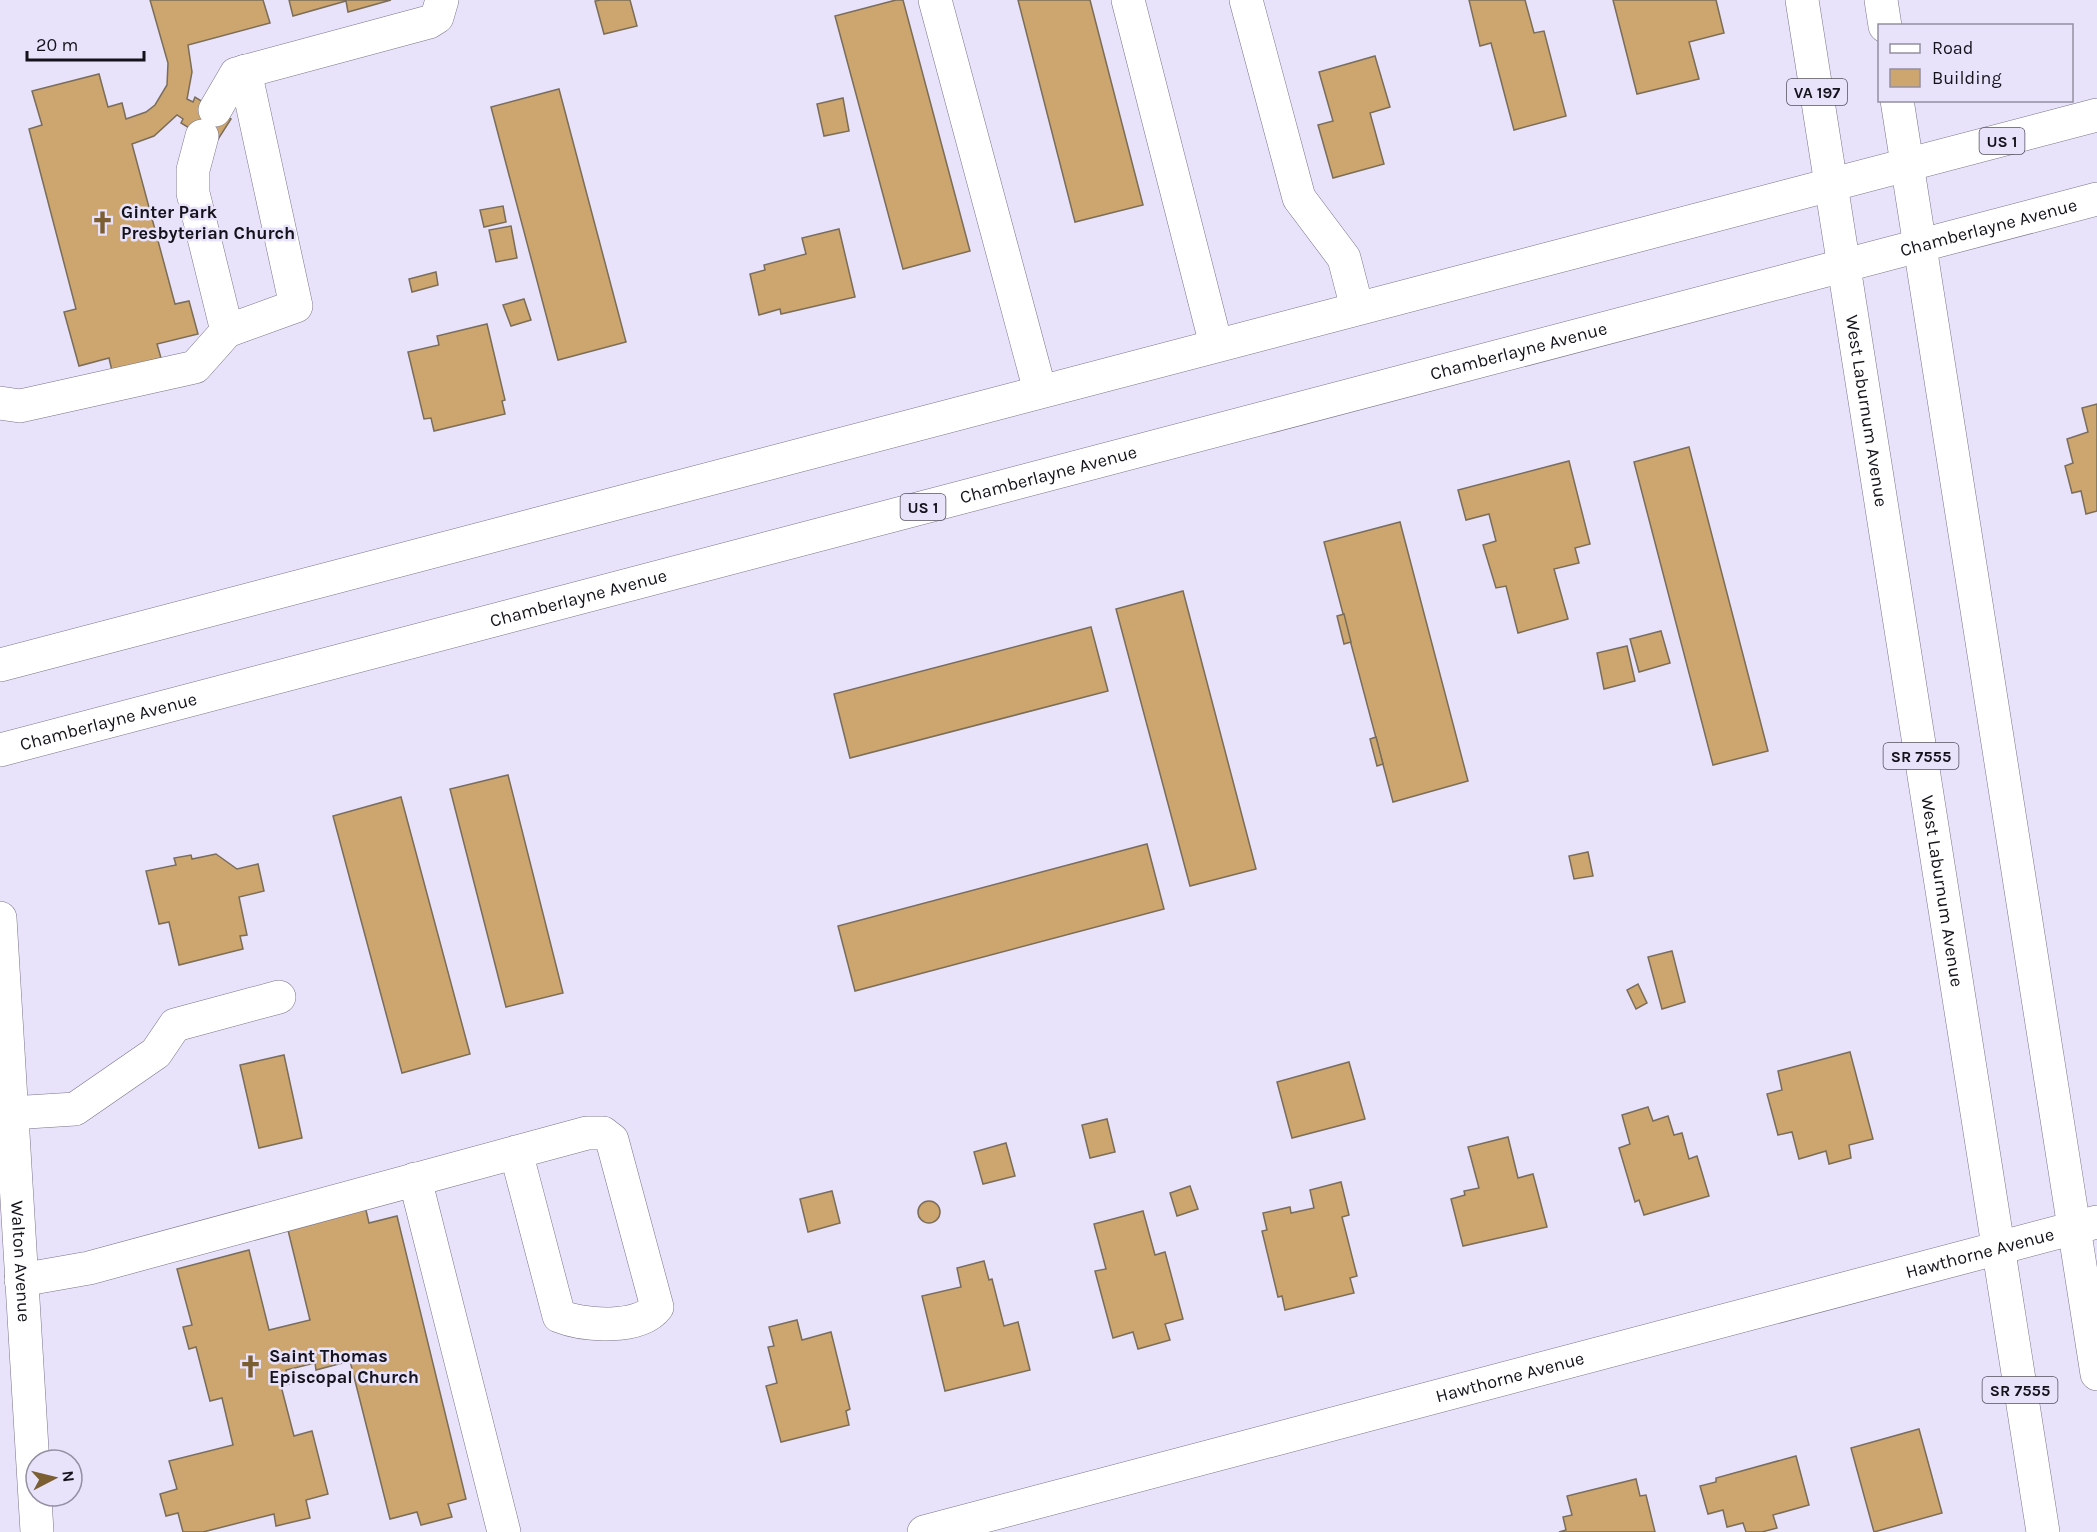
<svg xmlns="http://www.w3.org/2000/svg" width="2097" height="1532" viewBox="0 0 2097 1532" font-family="Karla,sans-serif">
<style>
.building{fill:#cca66e;stroke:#7a6d59;stroke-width:1.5}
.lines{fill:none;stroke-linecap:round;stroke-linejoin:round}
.minor-casing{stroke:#7a7389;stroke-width:34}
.major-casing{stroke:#7a7389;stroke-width:34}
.minor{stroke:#fff;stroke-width:33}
.major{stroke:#fff;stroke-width:33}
.labels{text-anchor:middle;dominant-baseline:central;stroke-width:5;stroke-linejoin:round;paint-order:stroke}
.shield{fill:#e9e2fb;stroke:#54505e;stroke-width:1.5}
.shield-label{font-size:16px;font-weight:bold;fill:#14121a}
.poi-label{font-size:18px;font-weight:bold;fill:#14121a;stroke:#e9e2fb;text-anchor:start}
.street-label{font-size:18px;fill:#14121a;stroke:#e9e2fb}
</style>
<rect width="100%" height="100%" fill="#e9e2fb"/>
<g class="building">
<polygon points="150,0 263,0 270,23 188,45 192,72 187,99 193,102 195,97 231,119 215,144 181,123 183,119 177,115 154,136 132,144 175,304 189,301 198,334 157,344 161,358 112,371 109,358 79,366 64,312 76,309 29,129 42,125 32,91 99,74 108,107 122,103 126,119 146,112 155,105 167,85 168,63"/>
<polygon points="289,0 391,0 348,12 346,1 293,16"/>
<polygon points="601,0 630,0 637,26 604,34 595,1"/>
<polygon points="896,0 903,0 970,251 903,269 835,16"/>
<polygon points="1018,0 1090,0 1143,205 1075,222"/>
<polygon points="1469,0 1525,0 1534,33 1544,31 1566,116 1514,130 1491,43 1480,46"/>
<polygon points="1613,0 1716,0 1724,33 1689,42 1699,79 1637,94"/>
<polygon points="1375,56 1390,107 1370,113 1384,164 1333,178 1318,125 1333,121 1319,72"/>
<polygon points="559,89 626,342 558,360 491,107"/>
<polygon points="843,98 849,131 824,136 817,104"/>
<polygon points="503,206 506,222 484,227 480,210"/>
<polygon points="511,226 517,258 496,262 489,230"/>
<polygon points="839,229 855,297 781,314 780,309 759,315 750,274 765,270 764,265 806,254 802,238"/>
<polygon points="436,272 438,285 412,292 409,279"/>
<polygon points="524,299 531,320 511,326 503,305"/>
<polygon points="487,324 505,400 502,401 505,414 434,431 431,418 424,419 408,352 439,345 437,336"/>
<polygon points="2097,404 2097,511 2086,514 2081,491 2072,493 2065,466 2073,463 2067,439 2088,432 2082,408"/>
<polygon points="1689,447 1768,751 1713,765 1634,462"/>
<polygon points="1569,461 1590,544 1575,548 1579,563 1554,569 1568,619 1518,633 1506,586 1496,588 1483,545 1496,541 1489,514 1466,520 1458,490"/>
<polygon points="1400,522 1468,781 1393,802 1324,542"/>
<polygon points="1183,591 1256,869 1190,886 1116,609"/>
<polygon points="1344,614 1351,642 1344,644 1337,616"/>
<polygon points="1091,627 1108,691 850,758 834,694"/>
<polygon points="1661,631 1670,663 1639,672 1630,639"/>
<polygon points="1627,646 1635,681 1604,689 1597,653"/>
<polygon points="1376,737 1383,764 1377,766 1370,739"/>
<polygon points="508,775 563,993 506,1007 450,789"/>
<polygon points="401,797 470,1054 402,1073 333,816"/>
<polygon points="1147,844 1164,909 855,991 838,926"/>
<polygon points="1588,852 1593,876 1574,879 1569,856"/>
<polygon points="216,854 237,869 258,864 264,891 239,897 247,935 240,936 243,949 179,965 169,922 159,924 146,871 176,865 174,858 191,855 192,859"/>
<polygon points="1672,951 1685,1002 1662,1009 1648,957"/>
<polygon points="1638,984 1647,1003 1636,1009 1627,990"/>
<polygon points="1850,1052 1873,1139 1849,1145 1851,1158 1829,1164 1826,1151 1799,1159 1792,1132 1778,1135 1767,1094 1782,1090 1778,1071"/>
<polygon points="284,1055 302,1138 259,1148 240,1065"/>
<polygon points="1349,1062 1365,1119 1292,1138 1277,1082"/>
<polygon points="1648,1107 1653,1121 1668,1116 1674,1135 1682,1133 1689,1159 1697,1156 1709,1196 1644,1215 1639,1200 1635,1202 1619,1148 1630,1144 1622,1115"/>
<polygon points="1107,1119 1115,1152 1090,1158 1082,1125"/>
<polygon points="1508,1137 1518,1178 1533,1174 1547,1227 1463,1246 1451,1199 1465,1195 1464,1191 1479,1188 1468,1147"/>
<polygon points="1006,1143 1015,1176 983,1184 974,1152"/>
<polygon points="1341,1182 1349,1215 1342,1217 1357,1276 1350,1278 1354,1293 1285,1310 1282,1296 1278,1297 1262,1231 1267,1230 1263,1213 1290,1207 1291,1213 1314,1208 1310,1190"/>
<polygon points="1190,1186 1198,1209 1177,1216 1170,1193"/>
<polygon points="832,1191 840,1223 808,1232 800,1199"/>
<circle cx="929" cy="1212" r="11"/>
<polygon points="364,1202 369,1223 397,1216 466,1499 448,1504 452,1517 421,1525 417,1512 390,1519 350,1361 316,1370 315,1363 286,1370 289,1384 281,1386 294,1436 312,1431 328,1494 306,1500 310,1518 276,1526 274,1514 203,1532 183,1532 178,1513 166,1516 160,1494 177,1489 169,1461 233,1445 222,1398 210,1401 196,1347 189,1349 183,1327 192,1325 177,1269 249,1250 269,1330 310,1320 286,1222"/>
<polygon points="1143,1211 1155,1255 1165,1252 1183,1319 1165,1324 1170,1340 1138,1349 1133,1332 1113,1338 1095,1271 1106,1269 1094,1224"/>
<polygon points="984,1261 989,1280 992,1279 1004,1326 1018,1322 1030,1370 945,1391 922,1296 961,1287 957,1268"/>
<polygon points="797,1320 802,1340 831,1332 850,1409 846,1411 849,1425 781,1442 766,1386 777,1383 768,1347 774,1346 769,1327"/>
<polygon points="1919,1429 1942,1513 1874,1532 1851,1448"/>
<polygon points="1796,1456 1809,1505 1773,1515 1777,1528 1762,1532 1746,1532 1743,1523 1727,1527 1723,1510 1708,1514 1700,1486 1716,1482 1716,1478"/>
<polygon points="1636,1479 1640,1496 1646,1495 1655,1532 1559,1532 1566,1530 1563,1517 1572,1515 1567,1496"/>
</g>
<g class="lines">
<defs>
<g id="minor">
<polyline points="935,0 1040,391"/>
<polyline points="1128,0 1216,345"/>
<polyline points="1246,0 1299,198 1344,258 1357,308"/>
<polyline points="215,110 236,74 429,22 437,17 442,0"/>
<polyline points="227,331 296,306 245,71"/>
<polyline points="0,403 20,406 195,367 227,331 193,193 193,170 202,136"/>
<path id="s1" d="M0,918L37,1532"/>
<polyline points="11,1113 75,1109 156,1053 175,1025 279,997"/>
<polyline points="415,1179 504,1532"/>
<path d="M21,1280L89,1268L587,1133H603L612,1140L657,1307C639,1330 584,1326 559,1316L516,1152"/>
<path id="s2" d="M924,1532L2097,1222"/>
</g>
<g id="major">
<path id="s3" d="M1802,0L2043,1532"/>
<polyline points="1881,0 1885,26"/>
<polyline points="1897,100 2097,1374"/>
<polyline points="0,665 2097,115"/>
<path id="s4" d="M0,750L2097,199"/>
</g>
</defs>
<use href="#minor" class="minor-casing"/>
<use href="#major" class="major-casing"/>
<use href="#minor" class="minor"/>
<use href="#major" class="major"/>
</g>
<defs>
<symbol id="church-bare" viewBox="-9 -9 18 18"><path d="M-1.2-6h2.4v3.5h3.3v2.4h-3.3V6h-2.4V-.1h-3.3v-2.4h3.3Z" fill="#7b5e32" stroke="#e9e2fb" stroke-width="2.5" paint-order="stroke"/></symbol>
</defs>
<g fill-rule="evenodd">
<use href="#church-bare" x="86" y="206" width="33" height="33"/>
<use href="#church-bare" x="234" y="1350" width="33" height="33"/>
</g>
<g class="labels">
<g class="shield">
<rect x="1787" y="79" width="60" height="26" rx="4.5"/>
<rect x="1979.5" y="128" width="45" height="26" rx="4.5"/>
<rect x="900.5" y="494" width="45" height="26" rx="4.5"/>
<rect x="1883.5" y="743" width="75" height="26" rx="4.5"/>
<rect x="1982.5" y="1377" width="75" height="26" rx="4.5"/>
</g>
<g class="shield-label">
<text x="1817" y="92">VA 197</text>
<text x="2002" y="141">US 1</text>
<text x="923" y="507">US 1</text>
<text x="1921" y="756">SR 7555</text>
<text x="2020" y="1390">SR 7555</text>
</g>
<g class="poi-label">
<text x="121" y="212">Ginter Park<tspan x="121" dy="21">Presbyterian Church</tspan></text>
<text x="269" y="1356">Saint Thomas<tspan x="269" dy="21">Episcopal Church</tspan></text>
</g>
<g class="street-label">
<text stroke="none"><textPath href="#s4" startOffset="2056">Chamberlayne Avenue</textPath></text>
<text stroke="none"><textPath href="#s4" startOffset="1570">Chamberlayne Avenue</textPath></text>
<text stroke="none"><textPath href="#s3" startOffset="416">West Laburnum Avenue</textPath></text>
<text stroke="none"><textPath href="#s4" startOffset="1084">Chamberlayne Avenue</textPath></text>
<text stroke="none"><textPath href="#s4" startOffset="598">Chamberlayne Avenue</textPath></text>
<text stroke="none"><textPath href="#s4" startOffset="112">Chamberlayne Avenue</textPath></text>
<text stroke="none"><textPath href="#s3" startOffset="902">West Laburnum Avenue</textPath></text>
<text stroke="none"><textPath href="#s2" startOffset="1092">Hawthorne Avenue</textPath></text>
<text stroke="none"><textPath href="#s1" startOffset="344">Walton Avenue</textPath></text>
<text stroke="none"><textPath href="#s2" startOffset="606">Hawthorne Avenue</textPath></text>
</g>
</g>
<rect x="1878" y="24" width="195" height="78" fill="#e9e2fb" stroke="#948fa1" stroke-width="1.5"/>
<rect x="1890" y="44" width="30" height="9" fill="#ffffff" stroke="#948fa1" stroke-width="1.5"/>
<text x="1932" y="54" font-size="18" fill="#14121a">Road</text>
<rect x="1890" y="69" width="30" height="18" fill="#cca66e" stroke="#948fa1" stroke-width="1.5"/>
<text x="1932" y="84" font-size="18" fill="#14121a">Building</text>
<g transform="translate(54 1478) rotate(83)"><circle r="28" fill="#e9e2fb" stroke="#948fa1" stroke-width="1.5"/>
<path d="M0-4.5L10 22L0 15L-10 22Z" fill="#7b5e32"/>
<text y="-9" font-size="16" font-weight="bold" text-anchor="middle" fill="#14121a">N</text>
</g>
<path d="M27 51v9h117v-9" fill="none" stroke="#14121a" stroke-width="3"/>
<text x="36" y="51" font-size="18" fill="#14121a" stroke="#e9e2fb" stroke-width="4.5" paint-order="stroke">20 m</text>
</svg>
